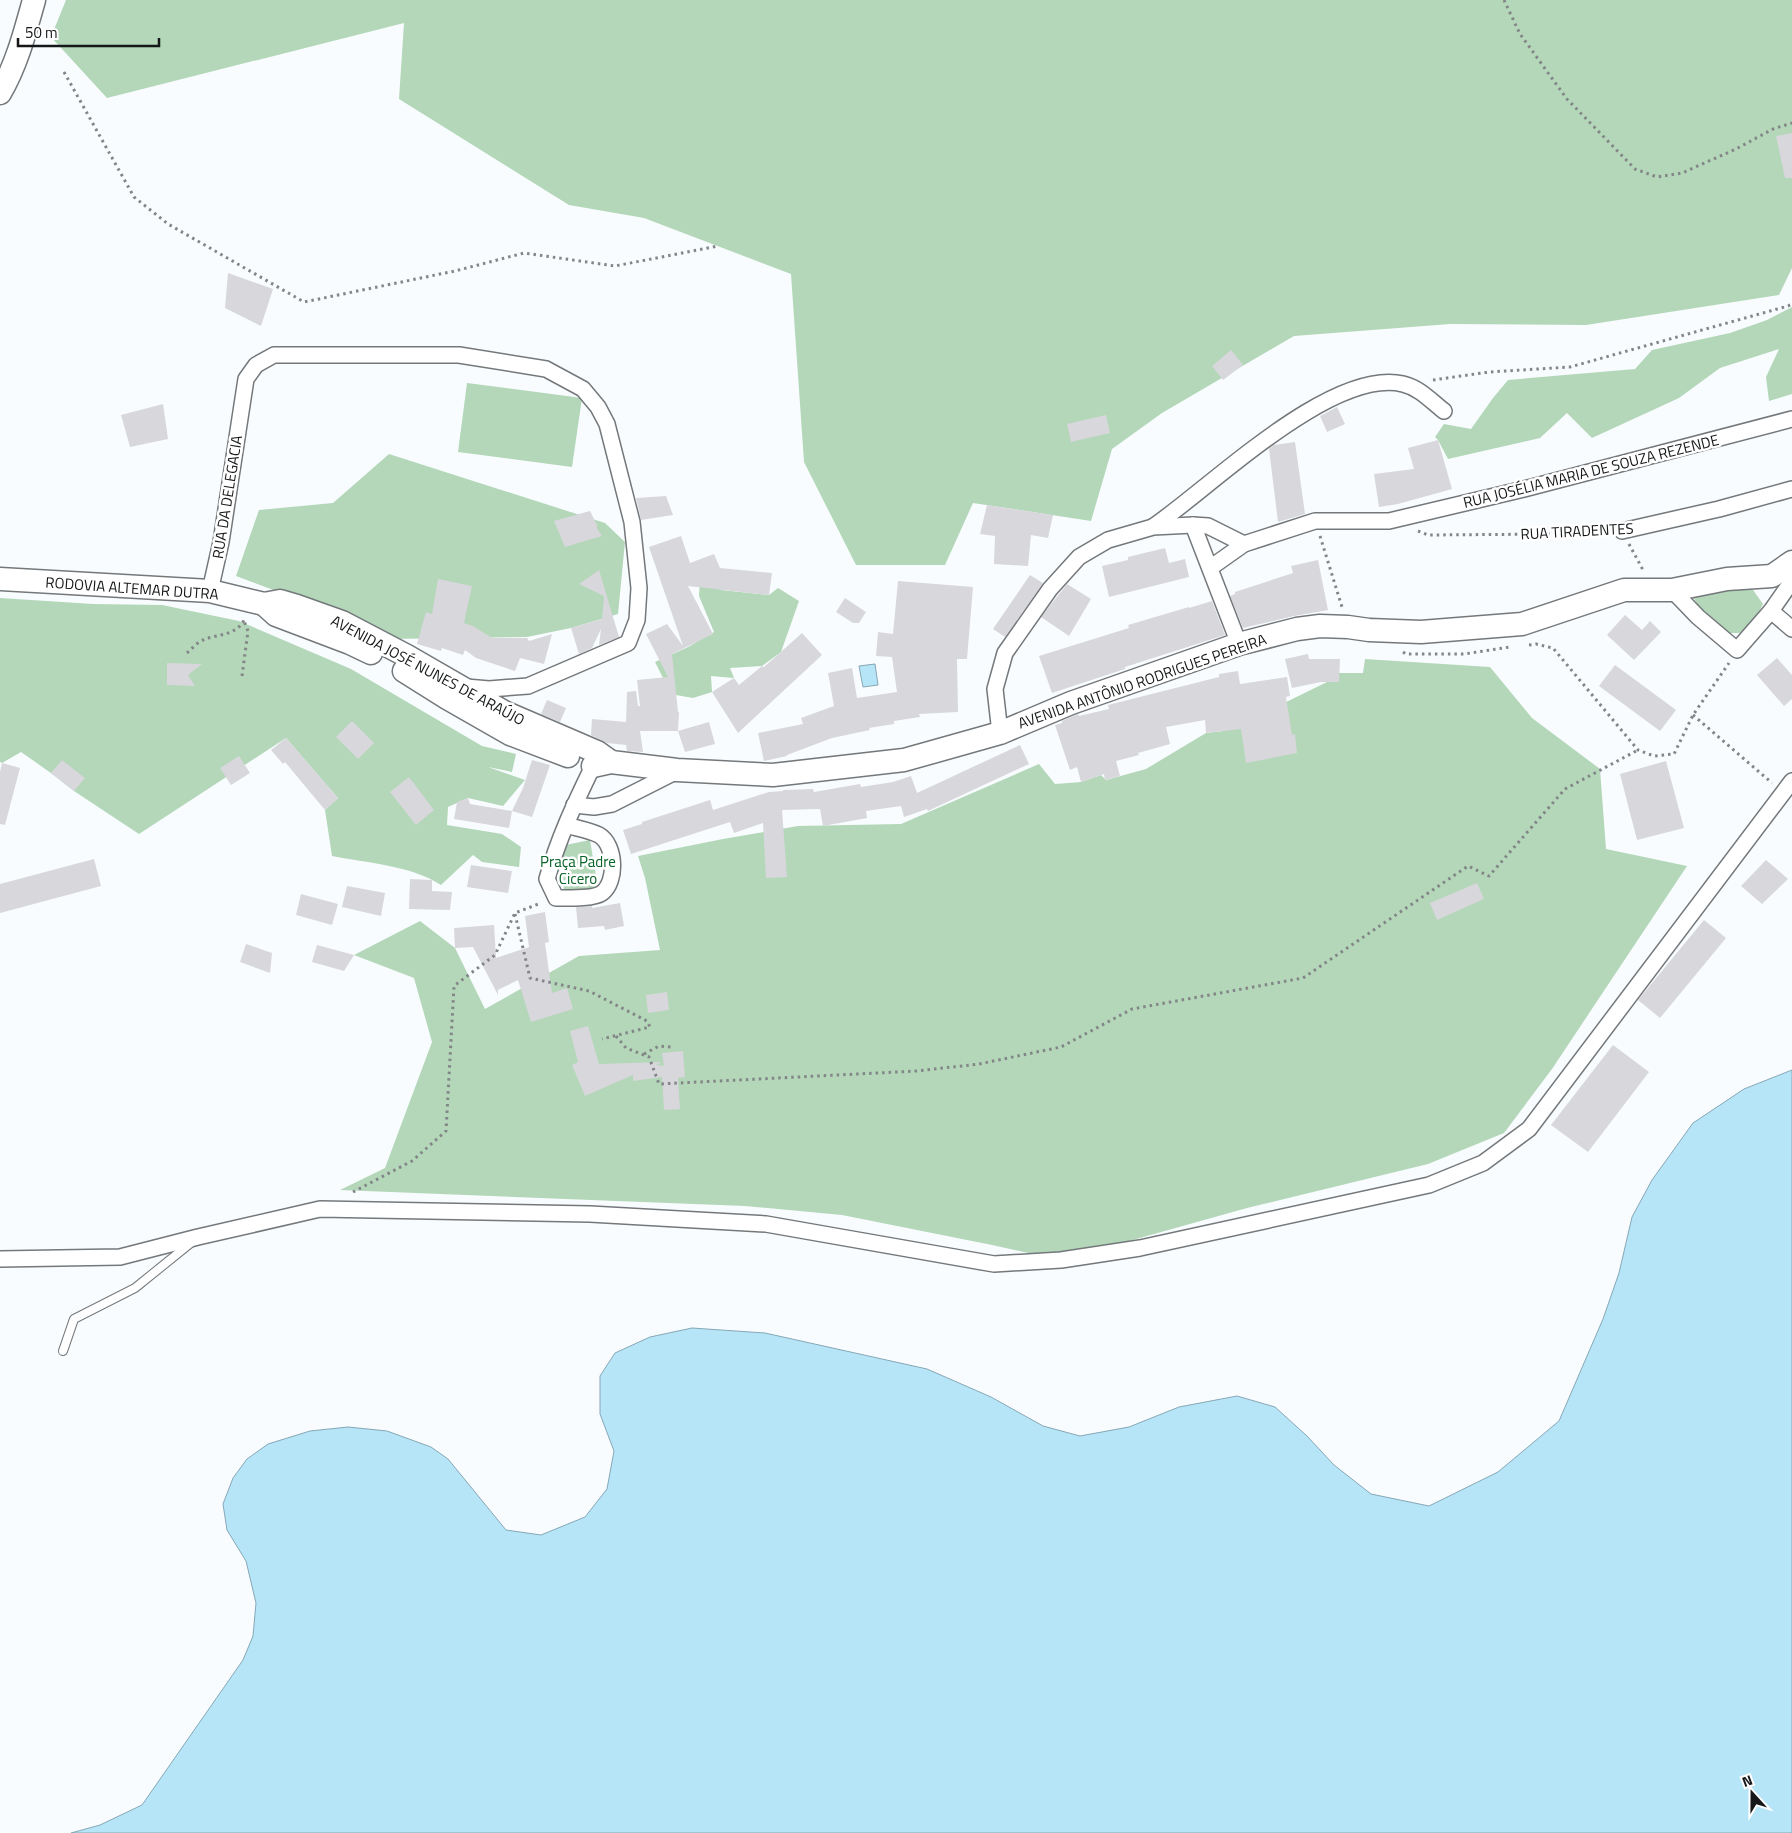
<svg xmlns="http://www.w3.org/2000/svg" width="1792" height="1833" viewBox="0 0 1792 1833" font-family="'Titillium Web',sans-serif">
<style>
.green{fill:#b3d7b8}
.water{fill:#b7e5f8;stroke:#86a7b5}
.building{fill:#d8d7dc}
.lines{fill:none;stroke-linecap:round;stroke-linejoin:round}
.lane-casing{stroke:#74787b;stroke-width:10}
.street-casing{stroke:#74787b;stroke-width:18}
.secondary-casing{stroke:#74787b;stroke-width:25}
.path{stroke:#838688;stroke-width:3;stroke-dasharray:2.5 4;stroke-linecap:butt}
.lane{stroke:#fff;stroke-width:8}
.street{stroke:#fff;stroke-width:15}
.secondary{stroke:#fff;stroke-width:22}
.labels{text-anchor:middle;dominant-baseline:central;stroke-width:5;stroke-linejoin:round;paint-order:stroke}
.street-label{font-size:15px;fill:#151718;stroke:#fff}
.park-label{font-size:15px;fill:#086328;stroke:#fff}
</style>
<rect width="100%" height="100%" fill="#f8fcff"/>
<g class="green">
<polygon points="66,0 1792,0 1792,268 1779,295 1586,325 1450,324 1294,336 1162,413 1112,449 1091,521 973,503 945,565 856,565 804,462 791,274 644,218 569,205 399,99 404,23 107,98 51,37"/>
<polygon points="1792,307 1792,394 1769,401 1766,377 1779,349 1720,368 1679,398 1592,438 1567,413 1540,438 1448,459 1438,440 1435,437 1444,424 1471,429 1493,398 1508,380 1635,369 1652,350 1730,333 1767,320"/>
<polygon points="467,383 582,398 572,467 458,452"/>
<polygon points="389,454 605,523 625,542 618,614 571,628 527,637 389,639 276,591 236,576 259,510 333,503"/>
<polygon points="721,571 721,590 769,595 778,588 799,601 781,652 762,666 730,668 734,678 711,676 712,692 693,698 676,695 663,678 655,662 688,647 714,632 699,596 700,579"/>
<polygon points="1748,583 1763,604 1752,625 1739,633 1729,633 1700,609 1692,595"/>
<path d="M0,598L93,604L162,605L239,621L351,669L482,746L516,754L512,772L488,767L525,780L503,806L468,798L448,807L447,825L502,834L521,847L519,867L482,862L473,855L441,885C410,865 367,863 332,856L325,810L338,798L286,738L139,834L74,791L51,773L21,752L2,763L0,762Z"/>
<polygon points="1365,659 1490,667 1532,718 1600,769 1606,849 1687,866 1552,1069 1504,1133 1428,1164 1247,1208 1061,1260 992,1245 842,1215 745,1206 340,1190 385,1168 432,1042 414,978 354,955 420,921 455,948 485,1009 579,956 660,950 645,878 638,856 723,839 798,826 901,824 1039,764 1055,784 1081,782 1101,775 1106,780 1146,769 1206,733 1223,731 1264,713 1327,682 1339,682 1339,673 1363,673"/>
<polygon points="590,840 598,888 564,893 561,846"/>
</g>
<g class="water">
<polygon points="875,664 878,685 863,687 859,666"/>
<polygon points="1792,1070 1792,1833 71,1833 100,1825 142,1805 243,1660 253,1636 256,1603 246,1561 227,1530 223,1504 233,1478 247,1459 268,1444 310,1431 348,1427 387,1431 431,1447 448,1459 506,1530 541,1535 585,1517 607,1489 614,1451 600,1414 600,1376 615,1353 650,1337 692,1328 765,1333 927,1369 991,1397 1043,1426 1080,1436 1129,1427 1179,1407 1237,1396 1275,1407 1307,1436 1334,1465 1371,1494 1429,1506 1498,1472 1559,1421 1603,1319 1619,1273 1632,1217 1652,1180 1693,1123 1744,1089"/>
</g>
<g class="building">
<polygon points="1792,133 1792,178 1785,178 1776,136"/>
<polygon points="228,273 273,289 261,326 225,308"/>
<polygon points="1231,350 1243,365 1223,380 1212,366"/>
<polygon points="163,404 168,439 130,447 121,415"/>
<polygon points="1337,407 1345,424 1327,432 1320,416"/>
<polygon points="1106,415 1110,433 1071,442 1067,424"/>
<polygon points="1438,440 1452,489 1398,504 1379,507 1374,474 1414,469 1408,448"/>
<polygon points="1295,442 1305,514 1278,522 1269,449 1274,445"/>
<polygon points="666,496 673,515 641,520 636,498"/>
<polygon points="987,505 1053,515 1048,538 1031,535 1028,566 994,564 995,536 980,534"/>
<polygon points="590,511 598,527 596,527 602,536 565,547 554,521"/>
<polygon points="681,536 690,563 714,554 720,568 772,573 769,595 688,586 713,634 672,654 678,712 679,712 678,731 640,731 643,752 627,751 626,745 607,743 591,735 592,719 626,722 627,692 636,691 638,706 640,706 637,680 668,677 646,634 667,624 683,646 649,547"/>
<polygon points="1165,548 1169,563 1185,559 1189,577 1109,597 1102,566 1128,560 1128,557"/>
<polygon points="1318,560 1328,610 1294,616 1243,628 1230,596 1235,594 1235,592 1293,573 1291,566"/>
<polygon points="599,570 619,637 599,645 601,629 592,648 579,654 571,628 602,619 604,596 579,584"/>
<polygon points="1030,575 1043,583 1005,637 993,629"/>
<polygon points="438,579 472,586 464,623 473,626 492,638 527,638 529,641 552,634 544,664 520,658 515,671 476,658 465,650 463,655 442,648 441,651 417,644 426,612 432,614"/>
<polygon points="898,581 973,587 967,659 957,659 958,712 919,714 920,717 894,721 894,724 869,728 870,730 832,738 787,755 787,756 764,761 758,733 803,724 801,718 834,706 828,673 852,668 857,698 897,692 892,657 876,656 878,632 893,634"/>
<polygon points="1067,584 1091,599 1069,636 1041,617"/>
<polygon points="845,598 866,612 859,623 853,623 836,612"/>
<polygon points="1212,601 1225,635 1125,667 1125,669 1052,693 1039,656 1129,628 1128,625 1189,607 1189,608"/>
<polygon points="1625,615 1642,630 1650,621 1661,632 1634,660 1607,635"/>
<polygon points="802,633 822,655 738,733 712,692 734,678 739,685 762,666 764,667"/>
<polygon points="1308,654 1309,659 1340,659 1339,682 1321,682 1292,688 1285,659"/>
<polygon points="1777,658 1792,675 1792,699 1784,706 1757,675"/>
<polygon points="167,663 202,664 188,675 195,686 167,685"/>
<polygon points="1615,665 1676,710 1660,731 1599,686"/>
<polygon points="1238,671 1240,684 1287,677 1290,696 1286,697 1292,735 1295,734 1297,753 1246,763 1241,729 1206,733 1205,720 1166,727 1170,744 1138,753 1139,755 1116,761 1120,776 1105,780 1104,774 1081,782 1077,767 1070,770 1055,725 1062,723 1062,721 1078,714 1079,716 1109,709 1108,705 1219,677 1219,674"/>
<polygon points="547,700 566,708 560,722 541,714"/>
<polygon points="352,721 374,743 358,759 336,737"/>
<polygon points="709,722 715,744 685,752 678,731"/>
<polygon points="286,738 338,798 325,810 285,762 283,764 271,750"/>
<polygon points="1020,745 1029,764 928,811 927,809 904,817 901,806 866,811 867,818 823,826 820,809 782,810 787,877 766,878 763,823 734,833 730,822 631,854 623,830 642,824 642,822 710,800 713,810 769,792 783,791 783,790 813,789 814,792 860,784 861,787 893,782 911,776 917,793"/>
<polygon points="239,756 250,773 231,785 220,768"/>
<polygon points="62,760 85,778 74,791 51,773"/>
<polygon points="532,760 550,765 532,817 512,811 523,788"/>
<polygon points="1666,761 1684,828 1637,840 1620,774"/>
<polygon points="2,763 20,768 5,825 0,824 0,772"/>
<polygon points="409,777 434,810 416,825 390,792"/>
<polygon points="468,798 470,804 512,811 509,828 454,819 457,802"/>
<polygon points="94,859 101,886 0,913 0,884"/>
<polygon points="1766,860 1788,879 1762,904 1741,886"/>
<polygon points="471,865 512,871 508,893 467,887"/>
<polygon points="410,879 432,880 432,891 452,892 450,910 409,909"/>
<polygon points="1477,883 1484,899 1437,920 1430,903"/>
<polygon points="347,886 385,893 381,916 342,907"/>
<polygon points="301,894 338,904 332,925 296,915"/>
<polygon points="620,903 624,926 605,930 604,926 578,928 576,907 592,906 592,908"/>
<polygon points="545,912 549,942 545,943 552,993 567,988 573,1009 531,1022 518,980 498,990 498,995 473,947 455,948 454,928 494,925 496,958 529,947 525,916"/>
<polygon points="1704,920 1726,938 1660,1018 1638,1000"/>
<polygon points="246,944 272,953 270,973 240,962"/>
<polygon points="317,945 354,955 344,971 312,962"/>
<polygon points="667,992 669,1010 648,1013 646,995"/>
<polygon points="588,1026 599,1064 662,1062 656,1065 664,1066 662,1053 683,1051 685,1077 678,1078 680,1109 664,1110 662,1077 633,1081 633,1075 585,1096 572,1065 578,1062 570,1031"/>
<polygon points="1613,1045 1649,1072 1588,1152 1551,1125"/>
</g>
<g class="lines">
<defs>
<polyline id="lane" points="63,1351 74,1319 135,1288 192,1242"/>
<g id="street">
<polyline points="1193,525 1239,644"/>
<path d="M1154,526C1211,487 1332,367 1403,384C1420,388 1431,401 1444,411"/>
<polyline points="1622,531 1719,509 1792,489"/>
<polyline points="1210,568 1244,544 1315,521 1389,521 1524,489 1792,419"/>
<polyline points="1672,590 1698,617 1737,650 1771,611 1792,581"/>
<polyline points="210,591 221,542 246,379 256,365 274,355 459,355 546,369 583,389 598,407 607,424 632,522 639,588 637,620 628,643 528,686 489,689 466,687"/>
<polyline points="1771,611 1792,629"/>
<polyline points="1000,733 995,689 1005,653 1050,589 1079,557 1108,540 1153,527 1193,525 1208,526 1244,544"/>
<polyline points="574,805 594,807 612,804 677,771"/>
<path d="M566,825C576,828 589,830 599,835C616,845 617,882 602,893C594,899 567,898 556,898L547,879C558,839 575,803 593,766"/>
<polyline points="0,1259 120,1257 198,1237 320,1209 590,1214 766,1224 994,1264 1061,1260 1140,1248 1429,1185 1483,1163 1529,1129 1792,781"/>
</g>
<g id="secondary">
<path d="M0,93C17,64 25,32 34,0"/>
<polyline points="0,579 210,591 264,604 280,601 297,606 342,622 407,656 504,712 597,752 611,762"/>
<polyline points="266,606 276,615 350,643 371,653"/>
<polyline points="404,671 447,698 510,734 568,756"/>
<polyline points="593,766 611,762 677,770 773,775 904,760 1000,733 1071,703 1239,644 1297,629 1320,626 1348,627 1369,630 1421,632 1522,624 1624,590 1672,590 1727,579 1772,576 1792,562"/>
</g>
</defs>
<use href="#lane" class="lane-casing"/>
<use href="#street" class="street-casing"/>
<use href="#secondary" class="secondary-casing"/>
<g class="path">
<polyline points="1504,0 1520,34 1567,99 1635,169 1657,177 1682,173 1736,149 1773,129 1792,123"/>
<polyline points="64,72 134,197 168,224 304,302 455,271 524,253 615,266 718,246"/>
<polyline points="1433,380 1489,372 1570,367 1788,306 1792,304"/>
<polyline points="1418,531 1428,535 1560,534 1606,532"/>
<polyline points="1320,536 1342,607"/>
<polyline points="1629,544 1643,570"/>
<polyline points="1529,645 1536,644 1553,648 1638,750 1654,756 1674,754 1693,715 1729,663"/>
<polyline points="1403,652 1406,654 1464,654 1510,647"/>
<path d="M187,653C192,649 197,642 203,640C217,634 236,636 244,620"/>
<polyline points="242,676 248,631 244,621"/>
<polyline points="1693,715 1772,783"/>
<polyline points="515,914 530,978 589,991 647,1021 650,1027 602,1039"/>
<polyline points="616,1036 626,1048 649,1057 659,1084 917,1071 979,1064 1061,1047 1132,1009 1303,978 1468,866 1489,876 1565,789 1638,750"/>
<polyline points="644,1054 659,1046 671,1047"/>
<polyline points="353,1192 412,1161 446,1131 454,986 495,955 515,913 541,903"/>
</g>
<use href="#lane" class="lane"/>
<use href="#street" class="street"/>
<use href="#secondary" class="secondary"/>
</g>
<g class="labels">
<g class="street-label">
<text transform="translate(1591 471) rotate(-14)">RUA JOSÉLIA MARIA DE SOUZA REZENDE</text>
<text transform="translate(227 497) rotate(-81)">RUA DA DELEGACIA</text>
<text transform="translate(1577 531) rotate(-3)">RUA TIRADENTES</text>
<text transform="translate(132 588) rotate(4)">RODOVIA ALTEMAR DUTRA</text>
<text transform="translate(428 670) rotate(28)">AVENIDA JOSÉ NUNES DE ARAÚJO</text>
<text transform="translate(1142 681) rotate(-19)">AVENIDA ANTÔNIO RODRIGUES PEREIRA</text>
</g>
<g class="park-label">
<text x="578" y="861">Praça Padre<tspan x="578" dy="17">Cicero</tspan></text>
</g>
</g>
<g transform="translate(1752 1793) rotate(339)" stroke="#ffffff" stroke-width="4" paint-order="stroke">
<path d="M0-4L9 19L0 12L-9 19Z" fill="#151718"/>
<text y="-8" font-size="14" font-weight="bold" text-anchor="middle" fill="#151718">N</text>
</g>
<path d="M18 38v8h141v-8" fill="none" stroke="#151718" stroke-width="2.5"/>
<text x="25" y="38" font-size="15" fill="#151718" stroke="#ffffff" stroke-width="4" paint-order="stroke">50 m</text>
</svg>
